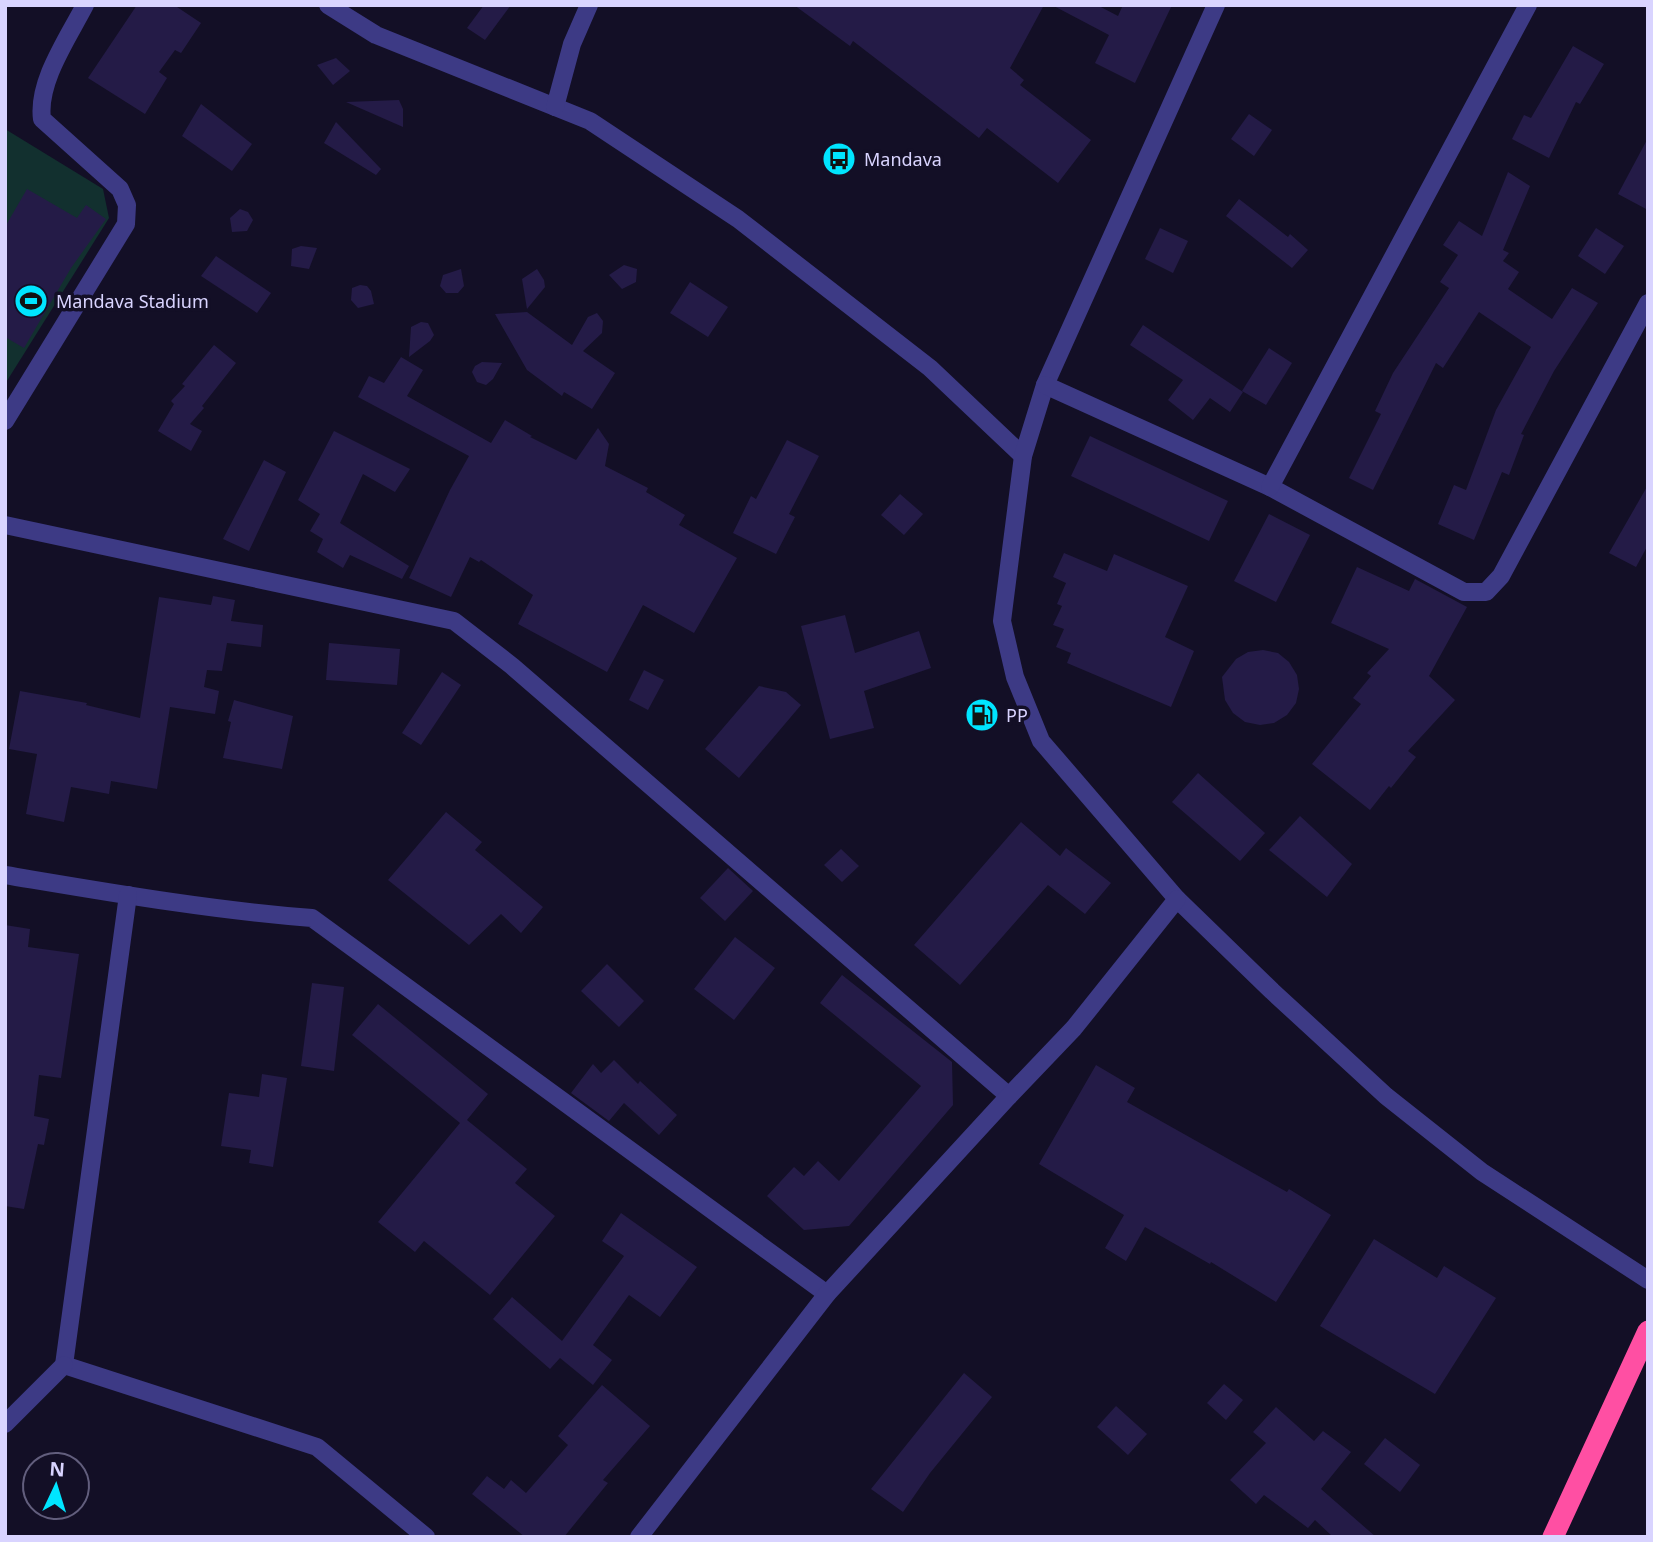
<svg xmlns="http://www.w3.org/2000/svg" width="1653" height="1542" viewBox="0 0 1653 1542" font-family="'Noto Sans',sans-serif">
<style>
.green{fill:#12302f}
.building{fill:#241b47}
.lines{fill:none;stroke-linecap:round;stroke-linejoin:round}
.street{stroke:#3d3a85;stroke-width:18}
.highway{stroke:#ff4fa3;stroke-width:21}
.labels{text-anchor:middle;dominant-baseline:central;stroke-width:7;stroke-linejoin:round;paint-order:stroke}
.poi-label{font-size:18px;fill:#d9d4ff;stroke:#130f26;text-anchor:start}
</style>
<rect width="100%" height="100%" fill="#130f26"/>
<polygon class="green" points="5,129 103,189 109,218 5,384"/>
<g class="building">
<polygon points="137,5 174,5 201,23 181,53 175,50 159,72 167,78 145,114 88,78"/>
<polygon points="484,5 511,5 485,40 467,28"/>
<polygon points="794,5 1044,5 1010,68 1024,80 1020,85 1091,140 1058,183 987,128 979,138 853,41 850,46"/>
<polygon points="1052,5 1097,5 1118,16 1123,5 1172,5 1135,83 1095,63 1109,35"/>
<polygon points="1573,46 1604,64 1580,104 1576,102 1549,158 1512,139 1524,115 1531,118"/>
<polygon points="336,58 350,71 333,85 317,65"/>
<polygon points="399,100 403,109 403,127 346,102"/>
<polygon points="201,104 252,144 232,171 182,136"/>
<polygon points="1249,114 1272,130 1254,156 1231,139"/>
<polygon points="336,122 381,169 376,175 324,143"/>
<polygon points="1648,138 1648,210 1618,194"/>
<polygon points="1508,172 1530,186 1503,250 1509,253 1503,261 1519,272 1508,289 1552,319 1572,288 1598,303 1554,371 1521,434 1524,435 1509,475 1502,472 1474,540 1438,524 1454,485 1466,490 1496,410 1531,347 1479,312 1443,368 1436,363 1373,490 1349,478 1381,414 1375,411 1393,373 1449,288 1440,282 1458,255 1443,245 1459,221 1482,236"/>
<polygon points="27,189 77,218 86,205 106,219 71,268 24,348 5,337 5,227"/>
<polygon points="1239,199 1288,237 1290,234 1308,250 1292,268 1226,216"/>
<polygon points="240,209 248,212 253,220 247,231 232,232 230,218"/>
<polygon points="1160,228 1188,241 1173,273 1145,259"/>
<polygon points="1596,228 1624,246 1605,274 1578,256"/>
<polygon points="301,246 317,248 309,269 291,266 292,249"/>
<polygon points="216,256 271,293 257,313 201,276"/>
<polygon points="624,265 637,269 636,282 622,289 609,275"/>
<polygon points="461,269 464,286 458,293 446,293 440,286 443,275"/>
<polygon points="537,269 544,280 545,287 527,309 522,279"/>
<polygon points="690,282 728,307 708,337 670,313"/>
<polygon points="360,285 367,286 371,291 374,304 358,308 351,300 352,288"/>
<polygon points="527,312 572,345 588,317 597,313 603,321 602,333 583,351 615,373 592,409 564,392 562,396 527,370 495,314"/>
<polygon points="421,322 428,323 434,335 430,341 409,357 411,327"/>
<polygon points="1143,325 1243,392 1230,412 1210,398 1193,420 1168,400 1183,380 1130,345"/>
<polygon points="214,345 236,363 202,406 204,408 190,424 202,431 191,451 158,431 174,404 171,401 185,386 182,384"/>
<polygon points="1269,348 1292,363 1266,405 1242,391"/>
<polygon points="401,357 423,370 407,396 491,443 505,420 532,436 530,437 576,460 598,428 609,444 605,466 648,488 646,492 685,515 679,525 737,558 694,633 643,605 607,672 518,624 533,595 481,560 479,562 470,557 451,597 409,578 450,490 469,456 358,397 369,376 384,383"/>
<polygon points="482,362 502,363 493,379 486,385 477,382 472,372 475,366"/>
<polygon points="334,431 410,469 395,492 363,474 340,523 409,566 402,579 350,555 343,568 317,552 323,539 310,531 320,514 298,500"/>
<polygon points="1090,436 1228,501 1209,541 1071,476"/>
<polygon points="787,440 819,456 789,514 795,517 776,554 733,533 751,496 756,499"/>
<polygon points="264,460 286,472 249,551 223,539"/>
<polygon points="1648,485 1648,545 1636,567 1609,553"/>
<polygon points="900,494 923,514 904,535 881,515"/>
<polygon points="1269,514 1310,535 1276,602 1234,581"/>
<polygon points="1064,553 1107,571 1114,554 1188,586 1165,637 1194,651 1171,707 1067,663 1071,653 1056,647 1064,629 1053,625 1062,606 1057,604 1066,583 1053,577"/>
<polygon points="1357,567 1409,591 1415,579 1467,607 1429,676 1455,700 1408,751 1416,757 1391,788 1389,786 1370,810 1312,764 1361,704 1353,698 1371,676 1367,673 1389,649 1331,623"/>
<polygon points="213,596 235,600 231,621 263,625 261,647 227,643 222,671 207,670 204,687 219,691 215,714 170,707 157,789 111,781 109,794 71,787 64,822 26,814 37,754 9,749 20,691 87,703 86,705 140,718 159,597 211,605"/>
<polygon points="845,615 855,653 919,631 931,668 864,691 874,728 830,739 801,626"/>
<polygon points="329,643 400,649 397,685 326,680"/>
<polygon points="1263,650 1278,653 1289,662 1297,675 1299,689 1296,703 1287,715 1274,723 1260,725 1245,722 1233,713 1225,700 1222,677 1236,659 1248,652"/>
<polygon points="644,670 664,680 648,710 629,700"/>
<polygon points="442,672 461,685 421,745 402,733"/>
<polygon points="759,686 786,692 801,705 739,778 705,749"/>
<polygon points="234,700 293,716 282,769 223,758 231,722 228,721"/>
<polygon points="1198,773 1265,833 1240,861 1172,802"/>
<polygon points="446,812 482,842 475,850 543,907 521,933 501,914 469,945 388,880"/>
<polygon points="1300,816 1352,864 1327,897 1269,850"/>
<polygon points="1021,822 1060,856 1066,848 1111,883 1085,914 1048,885 960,985 914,945"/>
<polygon points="841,849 859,866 842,882 824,865"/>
<polygon points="728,868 753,891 725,921 700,898"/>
<polygon points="5,925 30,929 28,947 79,954 61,1078 39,1075 34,1116 49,1119 44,1145 38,1144 24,1209 5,1206"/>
<polygon points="735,937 775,968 734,1020 694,989"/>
<polygon points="607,964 644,1001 619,1027 581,991"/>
<polygon points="842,975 952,1062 953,1105 849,1226 804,1230 767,1196 794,1167 804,1176 818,1161 839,1181 921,1086 820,1003"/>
<polygon points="312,983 344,987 334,1071 301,1066"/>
<polygon points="378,1004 488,1094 467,1120 527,1169 515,1183 555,1216 490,1295 424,1241 415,1252 378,1222 460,1123 352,1035"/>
<polygon points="614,1060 638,1084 640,1081 677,1115 659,1135 624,1103 609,1121 571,1093 593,1064 601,1073"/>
<polygon points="1096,1065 1135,1088 1127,1102 1287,1192 1289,1189 1331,1215 1276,1302 1211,1262 1210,1264 1145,1227 1126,1261 1105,1248 1124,1215 1039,1164"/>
<polygon points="262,1074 287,1078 273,1167 249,1163 251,1150 221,1146 229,1093 259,1097"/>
<polygon points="621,1213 697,1267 660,1317 629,1295 593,1345 612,1360 593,1385 560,1358 550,1369 493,1319 512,1297 562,1341 624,1256 602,1241"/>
<polygon points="1374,1239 1437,1278 1444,1266 1496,1298 1435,1394 1320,1326"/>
<polygon points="964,1373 992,1397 930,1473 903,1512 871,1489"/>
<polygon points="1224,1384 1243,1400 1226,1420 1207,1403"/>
<polygon points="602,1385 650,1426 603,1480 608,1483 564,1537 525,1537 472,1494 487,1476 504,1489 511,1480 526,1493 568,1445 558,1436"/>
<polygon points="1116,1406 1147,1434 1128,1455 1097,1427"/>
<polygon points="1276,1407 1314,1441 1323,1431 1351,1452 1321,1489 1376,1537 1333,1537 1315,1520 1308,1528 1264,1495 1256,1504 1230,1480 1266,1443 1253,1432"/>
<polygon points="1385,1438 1420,1465 1400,1492 1364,1464"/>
</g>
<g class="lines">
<g class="street">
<polyline points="328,5 376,35 590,121 738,219 930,368 1023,456"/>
<polyline points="1216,5 1045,385 1023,456 1002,621 1015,677 1041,741 1177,899 1272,991 1386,1096 1482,1172 1648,1280"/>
<polyline points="555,107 572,44 589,5"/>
<polyline points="1045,385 1270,487 1464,592 1486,592 1501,576 1648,303"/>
<path d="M5,421L126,224L127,205L120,189L42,119C37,82 68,38 85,5"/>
<polyline points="1270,487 1528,5"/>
<polyline points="5,525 454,621 512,666 1009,1096"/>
<path d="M5,875C107,892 209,910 312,918L827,1294"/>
<polyline points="128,895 64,1365 317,1447 426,1537"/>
<polyline points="5,1424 64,1365"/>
<polyline points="639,1537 827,1294 1009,1096 1074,1028 1177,899"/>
</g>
<polyline class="highway" points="1553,1537 1648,1331"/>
</g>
<defs>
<symbol id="bus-disc" viewBox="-11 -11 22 22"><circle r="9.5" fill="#00e5ff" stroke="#130f26"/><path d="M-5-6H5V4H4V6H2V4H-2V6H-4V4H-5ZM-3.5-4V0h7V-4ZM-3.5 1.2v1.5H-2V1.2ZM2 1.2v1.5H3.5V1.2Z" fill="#111"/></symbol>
<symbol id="stadium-disc" viewBox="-11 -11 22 22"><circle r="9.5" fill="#00e5ff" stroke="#130f26"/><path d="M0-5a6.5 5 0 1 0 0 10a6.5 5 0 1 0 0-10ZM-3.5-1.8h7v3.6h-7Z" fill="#111"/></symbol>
<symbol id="fuel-disc" viewBox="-11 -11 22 22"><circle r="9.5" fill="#00e5ff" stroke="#130f26"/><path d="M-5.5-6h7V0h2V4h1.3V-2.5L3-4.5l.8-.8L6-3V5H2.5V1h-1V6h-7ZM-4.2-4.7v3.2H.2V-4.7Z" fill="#111"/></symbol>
</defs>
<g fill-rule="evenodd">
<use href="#bus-disc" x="820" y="140" width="38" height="38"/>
<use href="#stadium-disc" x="12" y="282" width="38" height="38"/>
<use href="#fuel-disc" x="963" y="696" width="38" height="38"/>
</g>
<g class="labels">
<g class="poi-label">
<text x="864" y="159">Mandava</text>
<text x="56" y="301">Mandava Stadium</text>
<text x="1006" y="715">PP</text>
</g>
</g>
<rect width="1653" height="1542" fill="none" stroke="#d9d4ff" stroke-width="14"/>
<g transform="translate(56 1486) rotate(4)"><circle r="33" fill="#130f26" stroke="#625e7d" stroke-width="2"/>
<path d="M0-5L12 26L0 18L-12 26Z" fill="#00e5ff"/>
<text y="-10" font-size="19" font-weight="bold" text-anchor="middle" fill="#d9d4ff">N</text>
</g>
</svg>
